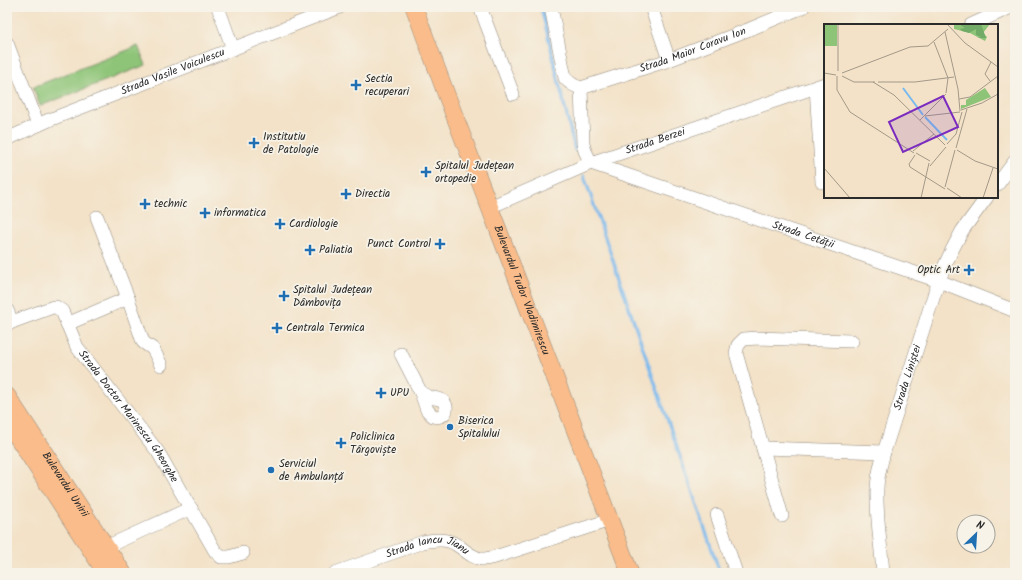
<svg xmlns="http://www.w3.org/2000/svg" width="1022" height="580" viewBox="0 0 1022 580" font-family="Kalam,sans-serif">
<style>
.green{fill:#8dc477;stroke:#5c7851}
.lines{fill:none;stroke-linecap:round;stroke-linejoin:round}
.stream{stroke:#79baee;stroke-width:3}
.minor-casing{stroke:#8f867a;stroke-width:14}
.major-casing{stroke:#8f867a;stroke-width:18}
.minor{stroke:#fff;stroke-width:13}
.major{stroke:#f9bc8a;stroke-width:17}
.poi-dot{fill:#1f6fb2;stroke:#f7f3e8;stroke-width:1.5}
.labels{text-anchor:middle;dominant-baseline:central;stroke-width:3.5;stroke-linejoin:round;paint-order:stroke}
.street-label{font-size:11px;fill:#2b2b2b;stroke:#f7f3e8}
.poi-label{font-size:11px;fill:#2b2b2b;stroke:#f7f3e8;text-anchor:start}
.inset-river{fill:none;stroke:#79baee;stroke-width:2}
.inset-road{fill:none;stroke:#a39989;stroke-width:1}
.view{fill:#7b2cbf;fill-opacity:0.15;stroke:#7b2cbf;stroke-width:2}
.inset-edge{fill:none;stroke:#2b2b2b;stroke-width:2}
</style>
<rect width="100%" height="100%" fill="#f7f3e8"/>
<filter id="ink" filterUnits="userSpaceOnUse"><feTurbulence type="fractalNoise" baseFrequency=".025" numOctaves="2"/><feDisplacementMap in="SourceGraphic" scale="8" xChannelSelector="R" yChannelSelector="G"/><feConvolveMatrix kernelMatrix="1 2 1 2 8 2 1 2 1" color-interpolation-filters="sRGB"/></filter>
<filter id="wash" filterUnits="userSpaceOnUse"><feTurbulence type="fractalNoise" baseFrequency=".012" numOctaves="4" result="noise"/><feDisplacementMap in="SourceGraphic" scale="16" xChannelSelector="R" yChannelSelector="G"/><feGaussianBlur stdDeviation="0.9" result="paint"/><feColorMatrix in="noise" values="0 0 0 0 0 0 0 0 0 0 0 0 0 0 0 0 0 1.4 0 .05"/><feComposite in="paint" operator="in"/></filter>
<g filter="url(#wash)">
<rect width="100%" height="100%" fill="#f3e2c8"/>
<polygon class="green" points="138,46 146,65 40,106 33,87"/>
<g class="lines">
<g class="stream">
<polyline points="541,7 575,150"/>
<polyline points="584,176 720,573"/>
</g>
</g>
</g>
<g filter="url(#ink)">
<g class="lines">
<defs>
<g id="minor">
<polyline points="218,7 233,49"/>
<polyline points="480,7 513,94"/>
<path d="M551,7L565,78C570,84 574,86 581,88"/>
<polyline points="651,7 669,60"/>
<polyline points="971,25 1011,7"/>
<polyline points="7,43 38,125"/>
<polyline points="816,87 822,182"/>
<path id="s1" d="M581,88L669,60L750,29L803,7"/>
<polyline points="581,88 583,144 585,151 591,163"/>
<path id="s2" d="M7,139L49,120L340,7"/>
<path id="s3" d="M591,163L939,281L1015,311"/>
<polyline points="997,185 1015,161"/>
<path id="s4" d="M490,207L591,163L825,84"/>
<polyline points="97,217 128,298 143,342 153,349 161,365"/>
<polyline points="7,310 12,322"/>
<polyline points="67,324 128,298"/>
<path id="s5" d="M7,325L12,322L53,307H56L62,311L77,347L158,452L215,551L221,557H229L243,553"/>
<path d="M401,354L421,393C424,394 427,396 430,397C435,399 439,398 443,401C451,410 443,419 433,416L427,410L421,393"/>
<polyline points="763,448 884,452"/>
<polyline points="717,515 736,573"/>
<polyline points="782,516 736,353 738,345 744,339 757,338 852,341"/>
<polyline points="106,547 191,508"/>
<path id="s6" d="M335,573L423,542C434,540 447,538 457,545C465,550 472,558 482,559C486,559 491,558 495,557L610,520"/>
<path id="s7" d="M883,573C881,545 876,517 877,489C877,477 881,464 884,452L934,295L944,267L952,250L962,231L987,197"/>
</g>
<g id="major">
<path id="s8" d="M414,7L445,91L630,573"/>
<path id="s9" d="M7,396L123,573"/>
<polyline points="7,421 106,573"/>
</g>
</defs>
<use href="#minor" class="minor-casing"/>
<use href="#major" class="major-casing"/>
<use href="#minor" class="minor"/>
<use href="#major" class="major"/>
</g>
</g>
<g class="poi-dot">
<path d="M354 79h4v4h4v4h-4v4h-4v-4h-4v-4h4z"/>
<path d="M252 137h4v4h4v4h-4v4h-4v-4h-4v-4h4z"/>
<path d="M424 166h4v4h4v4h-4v4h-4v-4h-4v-4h4z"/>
<path d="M344 188h4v4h4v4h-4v4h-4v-4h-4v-4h4z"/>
<path d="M143 198h4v4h4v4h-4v4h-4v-4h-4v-4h4z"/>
<path d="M203 207h4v4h4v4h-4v4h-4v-4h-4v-4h4z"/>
<path d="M278 218h4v4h4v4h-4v4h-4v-4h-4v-4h4z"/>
<path d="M438 238h4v4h4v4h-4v4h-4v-4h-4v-4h4z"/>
<path d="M308 244h4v4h4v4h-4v4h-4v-4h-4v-4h4z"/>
<path d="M967 264h4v4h4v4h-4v4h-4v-4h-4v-4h4z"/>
<path d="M282 290h4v4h4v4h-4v4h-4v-4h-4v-4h4z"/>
<path d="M275 322h4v4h4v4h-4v4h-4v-4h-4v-4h4z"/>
<path d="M379 387h4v4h4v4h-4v4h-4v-4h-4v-4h4z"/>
<circle cx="450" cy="427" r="4"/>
<path d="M339 437h4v4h4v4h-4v4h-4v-4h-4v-4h4z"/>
<circle cx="271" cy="470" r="4"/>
</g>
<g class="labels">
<g class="street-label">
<text stroke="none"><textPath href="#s1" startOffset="118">Strada Maior Coravu Ion</textPath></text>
<text stroke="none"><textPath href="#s2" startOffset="179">Strada Vasile Voiculescu</textPath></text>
<text stroke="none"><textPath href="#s4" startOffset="178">Strada Berzei</textPath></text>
<text stroke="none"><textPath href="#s3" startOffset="224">Strada Cetății</textPath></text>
<text stroke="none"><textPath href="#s8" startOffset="303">Bulevardul Tudor Vladimirescu</textPath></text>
<text stroke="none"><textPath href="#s7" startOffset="200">Strada Liniștei</textPath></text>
<text stroke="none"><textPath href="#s5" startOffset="185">Strada Doctor Marinescu Gheorghe</textPath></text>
<text stroke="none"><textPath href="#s9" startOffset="106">Bulevardul Unirii</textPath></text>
<text stroke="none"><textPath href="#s6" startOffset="98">Strada Iancu Jianu</textPath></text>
</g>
<g class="poi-label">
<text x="365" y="79">Sectia<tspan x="365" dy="13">recuperari</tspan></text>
<text x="263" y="137">Institutiu<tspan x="263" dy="13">de Patologie</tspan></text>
<text x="435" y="166">Spitalul Județean<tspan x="435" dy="13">ortopedie</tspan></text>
<text x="355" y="194">Directia</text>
<text x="154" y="204">technic</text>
<text x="214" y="213">informatica</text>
<text x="289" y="224">Cardiologie</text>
<text x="431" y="244" text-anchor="end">Punct Control</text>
<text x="319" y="250">Paliatia</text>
<text x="960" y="270" text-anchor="end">Optic Art</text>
<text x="293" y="290">Spitalul Județean<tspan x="293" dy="13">Dâmbovița</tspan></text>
<text x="286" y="328">Centrala Termica</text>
<text x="390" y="393">UPU</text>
<text x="458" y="421">Biserica<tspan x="458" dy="13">Spitalului</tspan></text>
<text x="350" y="437">Policlinica<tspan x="350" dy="13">Târgoviște</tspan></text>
<text x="279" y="464">Serviciul<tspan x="279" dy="13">de Ambulanță</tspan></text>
</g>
</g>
<g transform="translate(824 24)">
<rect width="174" height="174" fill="#f3e2c8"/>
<path d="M0,0H13V22H0ZM130,0H166L159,9L163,13L161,17L146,9L130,5ZM161,64L167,73L137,85V81H142V76Z" fill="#8dc477"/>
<path d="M135,0H157L162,14H153L157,13L152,11V5L145,9L138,7L136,5L141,4Z" fill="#72aa68"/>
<path class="inset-river" d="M79,64L99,91M101,93L123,116"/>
<path class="inset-road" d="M14,0V47M123,0L141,19L174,43M121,8L134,65L136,87M110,18L124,54L122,69M0,49L12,51M18,49L86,23L104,22L124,5M13,52V66L26,88L90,129M18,52L30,58H51M166,57L161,50L167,38M49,58L70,71L121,121M54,58H91L130,53M135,75L146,73L174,52M137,86L158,79L174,70M101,92L136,88M96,96L122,70M123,120L132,110L138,88M132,124L143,85M133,126L151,137L174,145M89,127L110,110M92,129L106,137M91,131L85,140L86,143L121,165M106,142L122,123M0,144L26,174M121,163L131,126M123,164L138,174M97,174L105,139M159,174L169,144"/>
<path class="view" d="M119,72L134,103L79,128L65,98Z"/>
<rect width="174" height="174" class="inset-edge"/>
</g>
<rect width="1022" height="580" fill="none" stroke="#f7f3e8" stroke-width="24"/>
<g transform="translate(976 534) rotate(25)"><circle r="19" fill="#f7f3e8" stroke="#a5a39c"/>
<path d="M0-3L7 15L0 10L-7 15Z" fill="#1f6fb2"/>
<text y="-6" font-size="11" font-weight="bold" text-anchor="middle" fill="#2b2b2b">N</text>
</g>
</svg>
